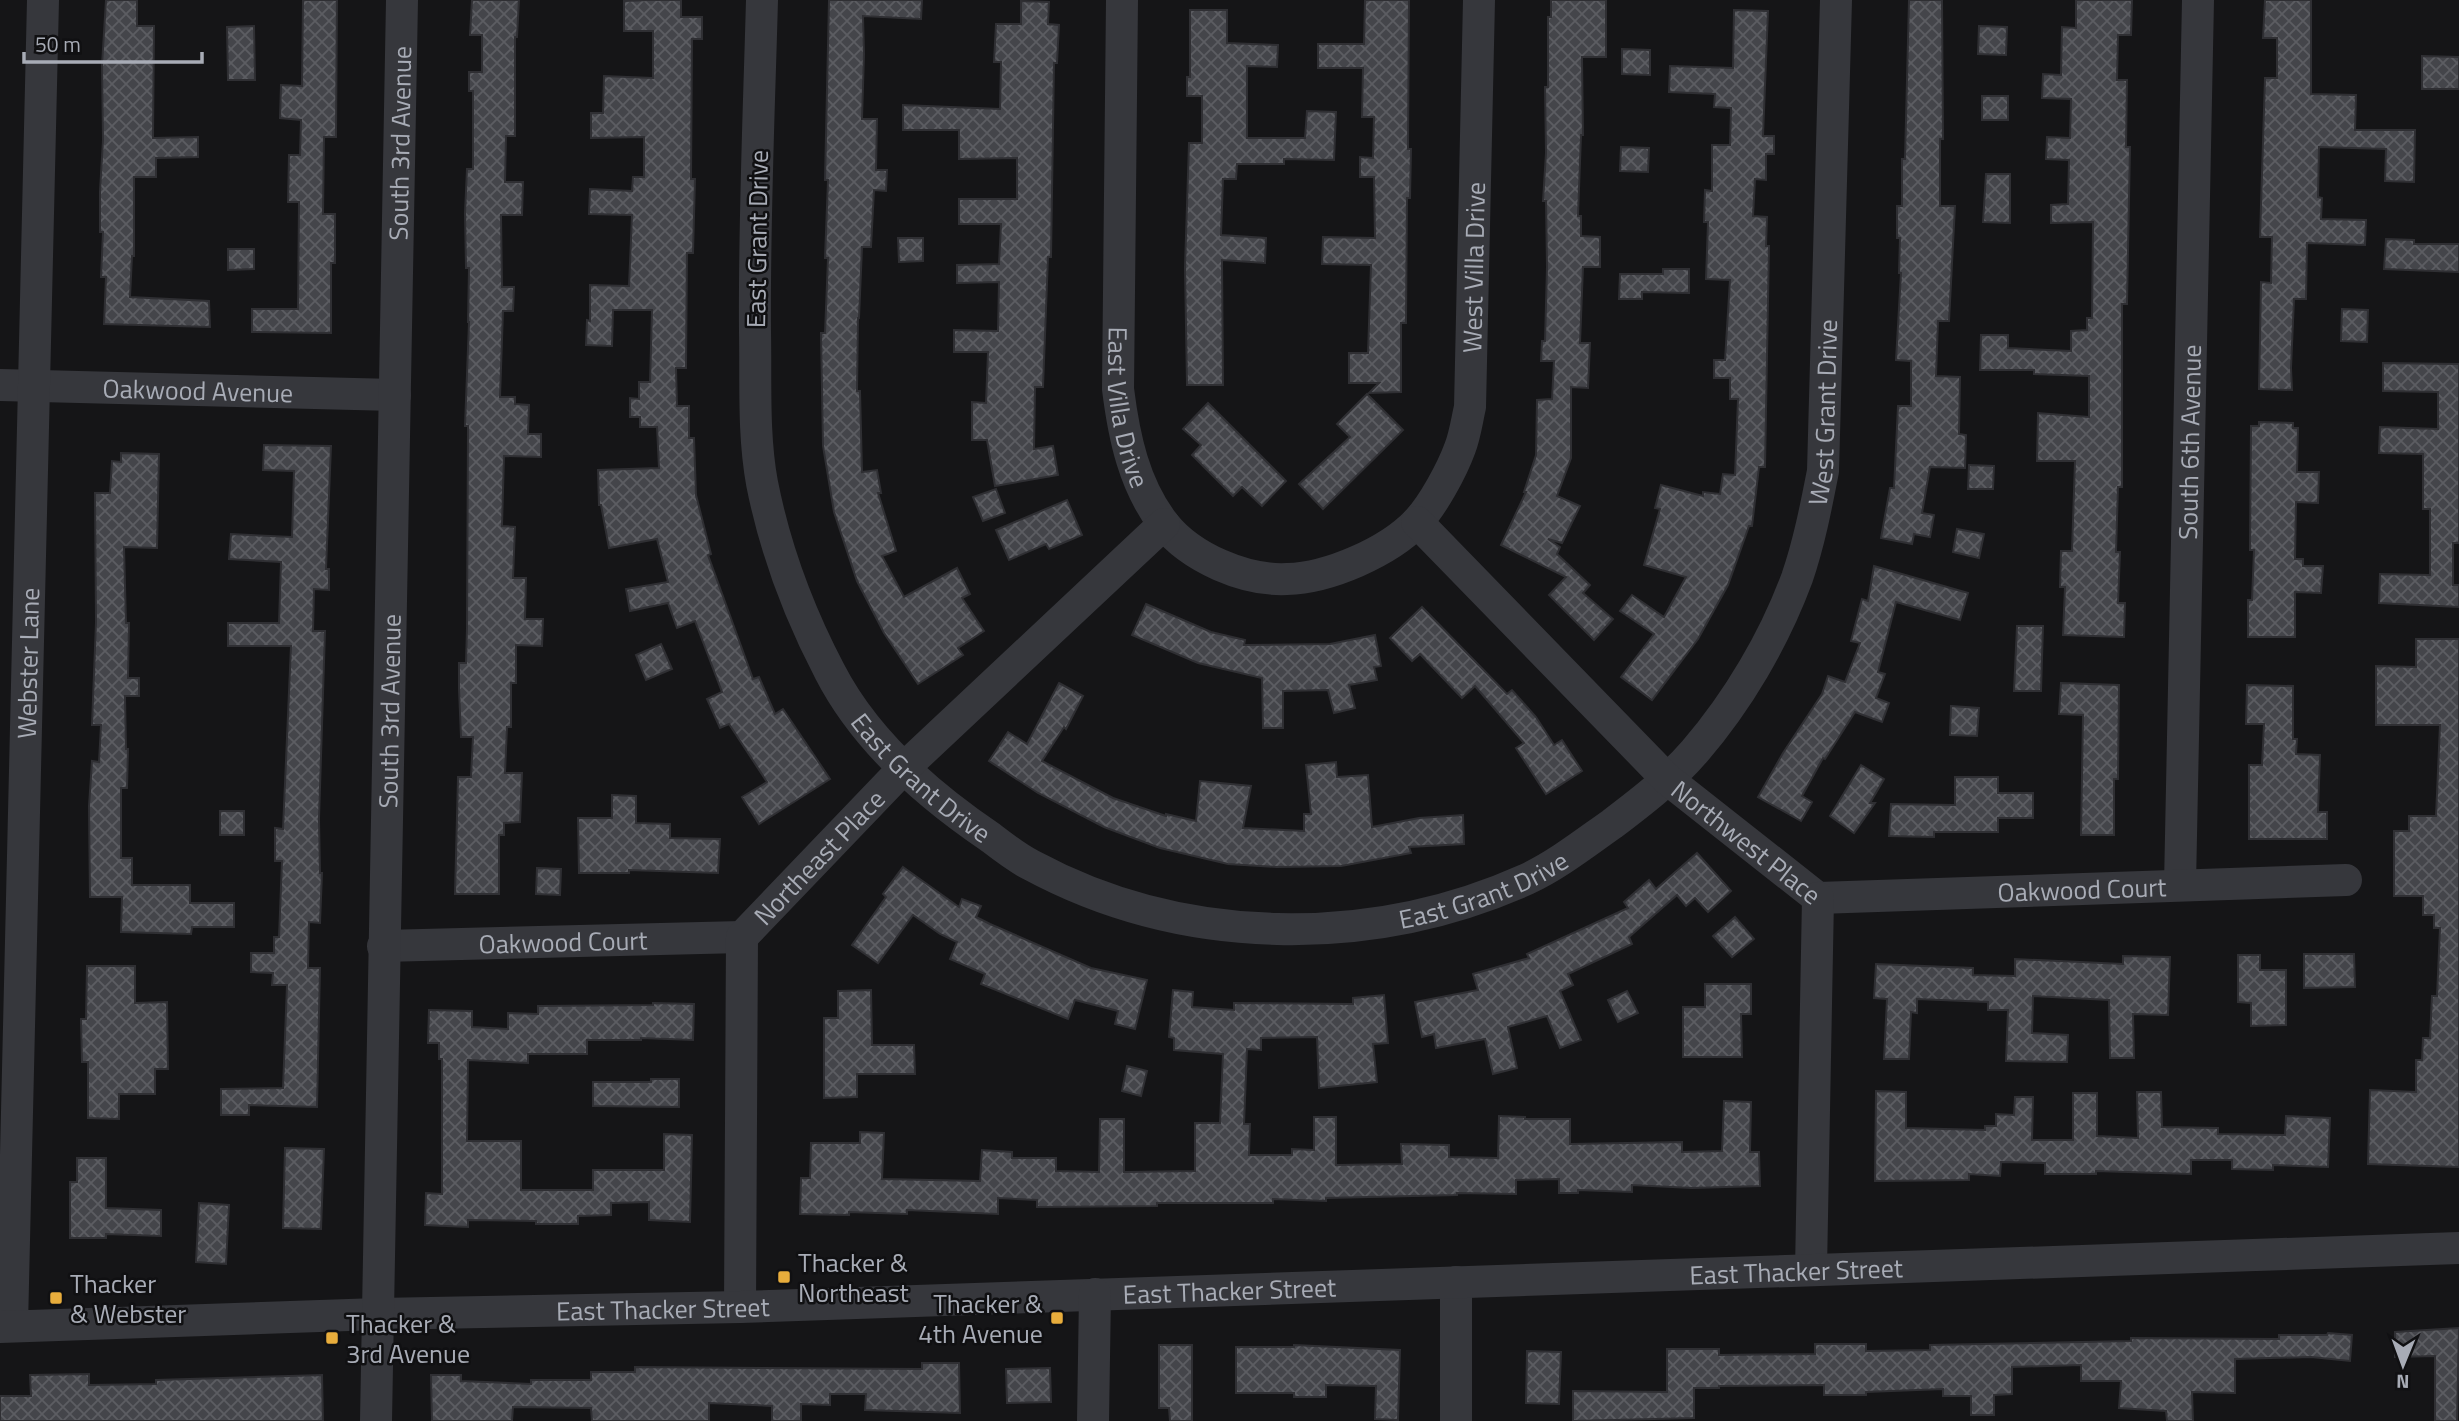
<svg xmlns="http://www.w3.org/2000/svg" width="2459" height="1421" viewBox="0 0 2459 1421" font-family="'Titillium Web',sans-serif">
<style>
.building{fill:url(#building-cross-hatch);stroke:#2f2f33;stroke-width:2}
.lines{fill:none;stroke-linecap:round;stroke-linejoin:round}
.minor{stroke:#36373c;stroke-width:32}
.poi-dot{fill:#e8ad3c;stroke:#101012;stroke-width:2.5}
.labels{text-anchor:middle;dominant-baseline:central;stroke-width:5;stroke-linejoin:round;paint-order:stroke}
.street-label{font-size:26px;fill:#a8acb6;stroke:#101012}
.poi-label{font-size:26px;fill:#a8acb6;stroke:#101012;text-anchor:start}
</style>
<defs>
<pattern id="building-cross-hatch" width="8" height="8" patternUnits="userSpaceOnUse" patternTransform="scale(1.75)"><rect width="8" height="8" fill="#44454a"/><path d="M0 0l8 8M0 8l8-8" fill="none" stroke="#5c5d62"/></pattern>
</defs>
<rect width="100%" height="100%" fill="#151517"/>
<g class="building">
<polygon points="106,0 137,0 137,26 154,26 153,138 198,137 198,157 156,158 156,177 134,177 134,256 132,256 130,297 209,301 210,327 104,324 106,277 101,277 103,232 100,232 100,191 103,140 102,65"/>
<polygon points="303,0 337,0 336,137 324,137 323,214 335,214 335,263 331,263 331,333 252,332 252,309 298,309 299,202 288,202 289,155 300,155 301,120 280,118 281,85 302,86"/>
<polygon points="472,0 519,0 517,37 515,37 515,136 506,136 505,182 523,182 522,215 501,215 502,287 514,287 513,311 503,311 500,397 515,397 515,404 529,405 528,434 541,434 541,457 504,456 502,526 515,527 513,578 526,578 525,619 543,619 542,646 516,645 516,683 511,683 511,727 507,727 505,773 522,773 520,822 504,823 504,835 499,835 499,894 455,894 458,777 471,777 473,737 461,737 459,689 459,663 466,663 467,628 468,426 465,426 469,322 468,322 469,268 466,268 465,213 467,169 473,169 473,91 469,91 469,72 482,72 482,35 470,35"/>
<polygon points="648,0 681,0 681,17 702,17 702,39 692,39 691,179 695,179 693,253 687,253 686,368 676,368 677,406 689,406 689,438 694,438 696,495 711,554 708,555 753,679 759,677 775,714 783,709 830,779 759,824 742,797 767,782 729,724 720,728 707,699 722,692 695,621 677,628 668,603 630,611 626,589 668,582 657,539 609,548 601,505 599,505 598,470 659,468 657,427 640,427 640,417 630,417 630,398 639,399 639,382 650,382 652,310 613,310 612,346 586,345 587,320 590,321 590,285 629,286 632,215 589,214 590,189 632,191 633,177 644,177 644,137 591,138 591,113 603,113 604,76 653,78 653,31 624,31 624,1"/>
<polygon points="829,0 922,0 921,19 863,16 864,54 862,119 877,119 876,170 887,170 886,191 874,190 871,247 862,247 859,318 858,318 857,391 860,391 862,472 877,470 881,493 878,493 896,551 882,556 904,597 957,568 970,594 962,598 984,631 958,648 963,655 918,684 884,633 857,581 834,512 823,446 821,333 825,333 828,258 825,258 828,180 825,180"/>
<polygon points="1365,0 1409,0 1408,149 1411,149 1410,198 1407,198 1406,323 1401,323 1401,392 1369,393 1379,383 1349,383 1349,353 1368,353 1371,265 1322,264 1323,237 1375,238 1374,177 1360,177 1360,157 1373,158 1374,117 1362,117 1363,68 1318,68 1318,44 1364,44"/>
<polygon points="1551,0 1606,0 1606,57 1582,57 1583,135 1581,135 1578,216 1581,216 1581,236 1600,237 1600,267 1583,267 1580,343 1590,343 1588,388 1571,387 1571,458 1557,496 1580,506 1562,543 1548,539 1560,547 1557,554 1590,585 1583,593 1613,619 1594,640 1549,595 1566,577 1501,545 1526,492 1524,492 1536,455 1537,400 1552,399 1554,361 1541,361 1542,341 1545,341 1547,267 1546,201 1543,201 1546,153 1545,87 1548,87 1548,17 1551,17"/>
<polygon points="1909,0 1942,0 1943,139 1940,139 1940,206 1955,206 1949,321 1938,321 1936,376 1960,377 1959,434 1966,435 1965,468 1930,467 1922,513 1934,515 1930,537 1914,534 1912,544 1881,538 1890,488 1894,488 1898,406 1911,406 1911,361 1896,360 1901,273 1899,273 1900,238 1897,238 1897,206 1902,206 1902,159 1905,159"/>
<polygon points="2076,0 2132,0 2131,35 2118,35 2117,80 2127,80 2126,147 2130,147 2127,304 2122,304 2122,487 2118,487 2116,552 2120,552 2118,603 2125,603 2124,637 2063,635 2065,587 2060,587 2061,551 2072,551 2075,461 2037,461 2038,413 2089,417 2089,376 2034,374 2034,370 1980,370 1981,335 2008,335 2008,348 2071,351 2071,331 2087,330 2087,318 2092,318 2093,222 2051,223 2051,205 2068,204 2069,160 2046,159 2047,137 2070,138 2071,99 2042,98 2043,74 2061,75 2062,27 2076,28"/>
<polygon points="2265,0 2311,0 2311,94 2356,95 2355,130 2415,130 2414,182 2385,181 2386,149 2319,147 2318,197 2322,198 2321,219 2366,220 2365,245 2307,243 2306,299 2294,299 2291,368 2292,390 2259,389 2261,282 2271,283 2272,237 2260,237 2265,78 2277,78 2277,38 2263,38"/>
<polygon points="1021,1 1049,2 1048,24 1059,25 1057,63 1054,63 1051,257 1048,257 1043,387 1035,387 1034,449 1053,446 1058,475 995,486 987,440 972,440 972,402 986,403 988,352 954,352 954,330 998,331 999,282 957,283 957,265 999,264 1001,224 959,224 959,199 1017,199 1017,158 959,159 959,130 903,130 903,105 1000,109 1001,62 994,62 996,24 1021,24"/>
<polygon points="1190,10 1227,10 1227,43 1278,45 1277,67 1247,66 1247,138 1305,138 1307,111 1336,112 1334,160 1284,159 1284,164 1237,164 1236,179 1223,179 1221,235 1266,238 1265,263 1222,260 1223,385 1187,385 1185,267 1189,143 1202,143 1202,96 1187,96 1187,77 1190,77"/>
<polygon points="1734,10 1768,11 1763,136 1774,136 1774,154 1766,154 1766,180 1755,179 1753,216 1767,217 1766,246 1769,246 1765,467 1759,467 1752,526 1749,526 1728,585 1698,639 1652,700 1621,677 1654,634 1620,611 1632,595 1664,617 1686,577 1644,565 1660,509 1655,508 1661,485 1703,496 1703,492 1720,494 1723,474 1735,475 1738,399 1730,399 1730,378 1714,378 1714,360 1725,360 1730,280 1706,279 1708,222 1704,222 1705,190 1712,191 1712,145 1730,145 1731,108 1714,107 1715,94 1669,92 1670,66 1733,68"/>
<polygon points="254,26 255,80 228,80 227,27"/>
<polygon points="1979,26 2007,27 2006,55 1978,54"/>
<polygon points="1622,49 1650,50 1650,75 1622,74"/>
<polygon points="2422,56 2459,57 2459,89 2422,89"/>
<rect x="1982" y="96" width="26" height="24"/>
<polygon points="1621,147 1649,148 1648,172 1620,171"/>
<polygon points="1986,174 2010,174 2010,223 1983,222"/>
<polygon points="898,238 923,238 923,261 899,262"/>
<polygon points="2386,239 2414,240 2414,244 2459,244 2459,272 2384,269"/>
<polygon points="228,249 254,249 254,269 228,270"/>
<polygon points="1663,269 1689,269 1689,293 1642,292 1642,299 1619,299 1620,274 1663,274"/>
<polygon points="2342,309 2368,310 2367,342 2341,341"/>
<polygon points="2383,363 2459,364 2459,543 2453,543 2453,585 2459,585 2459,607 2379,603 2380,574 2430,575 2430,509 2423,509 2423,454 2379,453 2380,427 2438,429 2438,392 2383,391"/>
<polygon points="1367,394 1403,430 1323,509 1299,484 1350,437 1337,424"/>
<polygon points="1208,403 1286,481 1262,506 1242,487 1233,496 1192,455 1201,445 1183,429"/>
<polygon points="2259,422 2293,423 2293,428 2298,428 2297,472 2319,472 2318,503 2296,502 2295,559 2303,559 2303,566 2323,566 2321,593 2295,592 2295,637 2248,637 2248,600 2252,600 2254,550 2250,550 2251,426 2259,426"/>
<polygon points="264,445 331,446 326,569 329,569 329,590 314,589 313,631 325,631 319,819 320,873 322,873 320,923 309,922 308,968 320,968 317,1107 249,1105 249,1115 221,1115 221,1089 283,1088 287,985 272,985 273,973 251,972 251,953 274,953 274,937 279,937 282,861 275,861 275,828 283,829 291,646 228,646 228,623 279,623 281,562 229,559 231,534 292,537 294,471 263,470"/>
<polygon points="121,453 159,454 157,548 124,547 126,623 129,623 128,678 139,678 139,696 125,696 126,749 128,749 127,788 121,788 121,858 132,858 132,885 190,885 190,903 234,903 234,927 192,927 191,934 121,932 122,897 90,897 89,806 92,761 99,762 101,725 92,725 96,622 95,493 110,493 112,461 121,462"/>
<polygon points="1969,465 1994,466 1993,489 1968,489"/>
<polygon points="996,489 1005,513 983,521 973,497"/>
<polygon points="1067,500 1082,535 1049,549 1046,544 1009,560 996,530"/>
<polygon points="1957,529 1984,534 1979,558 1953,552"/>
<polygon points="1874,566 1968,593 1960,620 1896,602 1878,672 1885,674 1876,698 1889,703 1882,722 1855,712 1825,759 1823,758 1802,796 1812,802 1801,821 1758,797 1783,753 1822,694 1828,676 1845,682 1860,643 1851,641 1862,599 1868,601"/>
<polygon points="1146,604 1211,632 1245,640 1244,645 1330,644 1375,635 1381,666 1374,667 1377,680 1349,685 1355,708 1334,713 1328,690 1283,691 1283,728 1263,728 1262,678 1198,663 1132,635"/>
<polygon points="1422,607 1507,694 1512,690 1536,717 1554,745 1562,740 1582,771 1546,794 1516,748 1524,743 1475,686 1462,698 1420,654 1412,661 1390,638"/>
<polygon points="2017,626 2043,626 2041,691 2014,691"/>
<polygon points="2416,639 2459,639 2459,1167 2368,1164 2370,1090 2416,1092 2416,1060 2422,1060 2423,1038 2430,1038 2432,996 2437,996 2440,928 2434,928 2434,915 2423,915 2423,896 2394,896 2394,831 2409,831 2409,816 2436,816 2440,725 2376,725 2376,666 2416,667"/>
<polygon points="661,644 672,669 646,680 636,655"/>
<polygon points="1059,683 1083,696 1066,729 1064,727 1042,761 1113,798 1166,816 1166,814 1196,821 1200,781 1251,786 1243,828 1304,831 1304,814 1311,814 1306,765 1336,762 1337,777 1368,775 1372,827 1419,818 1463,815 1464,844 1409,847 1411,853 1341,866 1277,867 1228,864 1160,848 1104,827 1038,793 989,761 1008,732 1027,744"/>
<polygon points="2061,683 2119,685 2118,779 2114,779 2114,835 2081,835 2083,715 2059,714"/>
<polygon points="2247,685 2293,686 2293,739 2297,739 2296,754 2320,755 2318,812 2327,812 2327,839 2249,839 2249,765 2262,765 2264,724 2246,724"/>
<polygon points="1951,706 1979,708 1977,736 1950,735"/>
<polygon points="1861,765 1884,779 1870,803 1875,803 1854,833 1830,816"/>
<polygon points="1955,777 1998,777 1998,793 2033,793 2033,818 1998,818 1998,832 1934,832 1934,837 1889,836 1891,804 1955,805"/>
<polygon points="612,795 636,796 636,823 670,824 670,838 720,839 718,873 629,870 629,873 579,873 578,818 612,818"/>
<rect x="220" y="811" width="24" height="24"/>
<polygon points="1697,853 1731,891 1708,912 1695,898 1686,906 1677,895 1629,937 1632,944 1568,974 1573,985 1560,991 1581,1040 1560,1048 1547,1016 1508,1027 1517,1068 1493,1074 1485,1039 1436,1048 1434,1034 1422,1037 1415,1002 1478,990 1473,974 1529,958 1527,954 1628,908 1624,902 1649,880 1656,889"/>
<polygon points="903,867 959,907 962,899 981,906 976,917 990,924 1091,968 1147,980 1135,1029 1115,1024 1118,1011 1075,1000 1068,1019 981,984 985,974 950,959 957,942 940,934 913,915 878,963 852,945 886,897 883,894"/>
<polygon points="537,868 561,869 560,895 536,894"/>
<polygon points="1735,917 1754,939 1732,957 1713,936"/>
<polygon points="2304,954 2354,954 2355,987 2304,988"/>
<polygon points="2238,955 2260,955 2260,970 2286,970 2286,1025 2251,1026 2251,1003 2238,1002"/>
<polygon points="2123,956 2170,957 2168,1015 2133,1014 2134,1058 2110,1058 2109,1000 2033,996 2032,1033 2068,1035 2067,1062 2006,1061 2008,1010 1988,1010 1988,1002 1917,999 1917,1013 1911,1012 1909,1059 1884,1059 1887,999 1874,998 1876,964 1973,968 1973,975 2015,976 2015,959 2123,964"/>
<polygon points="87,966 135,966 135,1003 167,1002 168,1069 155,1069 155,1094 119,1094 119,1119 88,1118 88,1062 82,1062 81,1019 86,1019"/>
<polygon points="1705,984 1751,984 1751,1014 1741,1014 1742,1057 1683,1057 1683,1007 1705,1007"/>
<polygon points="871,990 872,1045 914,1045 915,1074 857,1074 857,1097 824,1098 824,1018 838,1018 838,991"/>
<polygon points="1173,990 1193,992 1192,1007 1234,1010 1234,1003 1353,1004 1353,998 1384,995 1388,1043 1373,1044 1377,1082 1319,1088 1317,1037 1261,1038 1261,1050 1247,1049 1244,1124 1250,1124 1249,1155 1292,1155 1292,1149 1314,1150 1314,1117 1336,1117 1336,1165 1402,1164 1401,1144 1449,1145 1449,1157 1498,1158 1499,1116 1525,1117 1525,1119 1570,1119 1570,1144 1682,1142 1682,1152 1722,1151 1724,1101 1751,1102 1750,1152 1759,1152 1760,1186 1692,1188 1632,1185 1632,1192 1578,1190 1578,1193 1559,1193 1559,1179 1516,1180 1516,1194 1457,1193 1457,1195 1326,1198 1326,1201 1273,1199 1273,1203 1157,1203 1157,1206 1037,1207 1037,1200 998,1198 998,1214 907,1210 907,1214 849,1212 849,1215 800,1214 801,1178 810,1178 811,1143 860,1143 860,1132 884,1133 882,1179 980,1181 982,1150 1012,1152 1012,1158 1056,1158 1056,1171 1099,1172 1100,1119 1124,1119 1124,1172 1195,1171 1195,1123 1220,1123 1223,1054 1174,1050 1174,1038 1169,1037"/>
<polygon points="1627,991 1638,1013 1618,1022 1608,1000"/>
<polygon points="653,1003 694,1004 693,1040 641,1038 641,1040 587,1040 587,1054 528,1054 528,1063 468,1060 467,1141 521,1141 521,1190 593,1190 593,1170 664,1170 664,1134 692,1135 690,1222 649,1220 649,1202 611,1203 611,1215 578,1216 578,1224 536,1224 536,1221 468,1220 468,1227 425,1225 426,1193 442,1194 442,1059 439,1059 439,1043 428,1043 429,1010 472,1011 472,1027 508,1029 508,1013 538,1014 538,1006 653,1005"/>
<polygon points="1127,1066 1147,1071 1141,1096 1122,1091"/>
<polygon points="651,1079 679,1079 679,1107 593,1106 593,1082 651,1082"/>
<polygon points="1876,1091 1906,1092 1906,1128 1985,1130 1985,1126 1996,1126 1996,1114 2014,1115 2015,1097 2033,1097 2032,1140 2073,1140 2073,1093 2097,1093 2097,1136 2138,1138 2137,1092 2161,1092 2162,1127 2218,1128 2218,1134 2285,1135 2286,1116 2330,1118 2328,1167 2273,1165 2273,1170 2232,1169 2232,1160 2191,1160 2191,1174 2096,1171 2096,1174 2045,1174 2045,1163 2001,1162 2000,1176 1969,1174 1969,1180 1875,1181"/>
<polygon points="285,1148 324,1149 321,1229 283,1228"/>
<polygon points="77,1158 106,1158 106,1208 161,1210 161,1236 106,1234 106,1238 70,1238 70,1182 77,1182"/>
<polygon points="199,1203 229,1205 226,1264 196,1262"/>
<polygon points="2459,1328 2457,1421 2435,1421 2435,1356 2395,1357 2395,1332"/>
<polygon points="2328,1333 2352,1335 2350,1361 2311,1357 2235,1359 2235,1393 2192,1392 2193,1421 2167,1421 2166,1411 2119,1408 2121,1381 2081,1381 2081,1365 2012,1367 2012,1394 1994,1395 1994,1415 1971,1415 1971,1396 1943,1396 1943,1389 1866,1392 1866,1395 1824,1395 1824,1385 1719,1386 1719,1388 1694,1388 1694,1418 1573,1421 1573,1391 1667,1392 1667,1349 1719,1349 1719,1355 1815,1354 1815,1344 1866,1344 1866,1351 1930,1350 1930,1345 2131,1341 2131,1338 2279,1339 2279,1335 2327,1335"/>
<polygon points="1159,1345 1192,1345 1192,1421 1170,1421 1169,1408 1159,1408"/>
<polygon points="1294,1345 1400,1350 1398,1420 1375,1419 1376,1386 1326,1385 1326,1397 1294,1397 1294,1393 1236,1393 1236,1347 1294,1347"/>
<polygon points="1527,1351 1561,1352 1559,1404 1526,1403"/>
<polygon points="922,1363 959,1363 960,1413 865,1410 866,1394 830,1394 830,1405 801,1404 801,1421 772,1421 772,1406 709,1403 709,1421 592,1421 591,1408 513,1407 512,1421 432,1421 431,1375 461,1375 461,1381 531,1384 531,1380 591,1380 591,1372 635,1372 635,1367 922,1369"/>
<polygon points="1050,1368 1051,1402 1007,1403 1006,1369"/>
<polygon points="89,1374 89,1385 156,1384 156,1380 322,1375 323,1421 0,1421 0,1396 31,1396 30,1375"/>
</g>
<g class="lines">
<g class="minor">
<path id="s1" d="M762,0C759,111 754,222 755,332C756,382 753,434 762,483C775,549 799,613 830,672C865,740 928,795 990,837C1003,847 1017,858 1031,865C1183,947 1371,949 1527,879C1557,865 1585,843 1612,824C1641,802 1671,779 1695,751C1738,701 1774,640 1797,578C1809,543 1816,507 1823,471L1836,0"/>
<path id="s2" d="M1122,0L1118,389C1124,437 1134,485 1164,524C1191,558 1245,581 1287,579C1329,578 1388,552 1417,522C1433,505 1452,470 1460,448C1465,435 1467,420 1470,407L1479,0"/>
<path id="s3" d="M0,385L395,395"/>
<path id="s4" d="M1417,522L1667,779L1818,898"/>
<path id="s5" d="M2180,885L2198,0"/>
<path id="s6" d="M1818,898L2346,880"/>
<path id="s7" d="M383,946L742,937"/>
<polyline points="1811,1270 1818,898"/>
<polyline points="1456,1282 1456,1421"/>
<path id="s8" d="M740,1307L742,937L903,769L1164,524"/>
<path id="s9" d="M12,1326L43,0"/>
<path id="s10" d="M0,1327L378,1314L740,1307L2459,1248"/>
<path id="s11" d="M376,1421L402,0"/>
<polyline points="1093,1421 1095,1294"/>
</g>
</g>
<g class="poi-dot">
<rect x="777" y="1270" width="14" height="14" rx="3.5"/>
<rect x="49" y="1291" width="14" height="14" rx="3.5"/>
<rect x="1050" y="1311" width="14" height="14" rx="3.5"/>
<rect x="325" y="1331" width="14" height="14" rx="3.5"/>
</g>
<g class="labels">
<g class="street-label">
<text stroke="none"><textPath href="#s11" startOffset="1278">South 3rd Avenue</textPath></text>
<text transform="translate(757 239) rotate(-89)">East Grant Drive</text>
<text stroke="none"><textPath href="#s2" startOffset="1085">West Villa Drive</textPath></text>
<text stroke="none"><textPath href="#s3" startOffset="198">Oakwood Avenue</textPath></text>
<text stroke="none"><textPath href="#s2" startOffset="408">East Villa Drive</textPath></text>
<text stroke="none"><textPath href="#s1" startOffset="2063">West Grant Drive</textPath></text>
<text stroke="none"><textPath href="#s5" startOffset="443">South 6th Avenue</textPath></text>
<text stroke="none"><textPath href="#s9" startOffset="663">Webster Lane</textPath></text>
<text stroke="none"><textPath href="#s11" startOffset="710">South 3rd Avenue</textPath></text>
<text stroke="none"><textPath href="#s1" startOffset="826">East Grant Drive</textPath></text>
<text stroke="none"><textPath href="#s4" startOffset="460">Northwest Place</textPath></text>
<text stroke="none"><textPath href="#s8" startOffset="481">Northeast Place</textPath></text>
<text stroke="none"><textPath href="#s1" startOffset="1435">East Grant Drive</textPath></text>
<text stroke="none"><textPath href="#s6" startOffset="264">Oakwood Court</textPath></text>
<text stroke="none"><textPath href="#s7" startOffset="180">Oakwood Court</textPath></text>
<text stroke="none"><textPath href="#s10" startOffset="1797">East Thacker Street</textPath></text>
<text stroke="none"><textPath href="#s10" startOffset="1230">East Thacker Street</textPath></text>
<text stroke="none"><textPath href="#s10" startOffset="663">East Thacker Street</textPath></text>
</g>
<g class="poi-label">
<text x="798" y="1262">Thacker &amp;<tspan x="798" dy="30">Northeast</tspan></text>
<text x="70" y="1283">Thacker<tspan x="70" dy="30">&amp; Webster</tspan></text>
<text x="1043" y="1303" text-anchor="end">Thacker &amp;<tspan x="1043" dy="30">4th Avenue</tspan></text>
<text x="346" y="1323">Thacker &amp;<tspan x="346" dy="30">3rd Avenue</tspan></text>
</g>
</g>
<g transform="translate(2403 1365) rotate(181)" stroke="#101012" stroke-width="5" paint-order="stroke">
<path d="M0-5L12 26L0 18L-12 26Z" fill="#a8acb6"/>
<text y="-10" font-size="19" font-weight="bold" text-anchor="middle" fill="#a8acb6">N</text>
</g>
<path d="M24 52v10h178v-10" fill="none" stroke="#a8acb6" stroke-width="3.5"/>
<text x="35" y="52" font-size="21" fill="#a8acb6" stroke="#101012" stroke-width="5" paint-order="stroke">50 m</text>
</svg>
